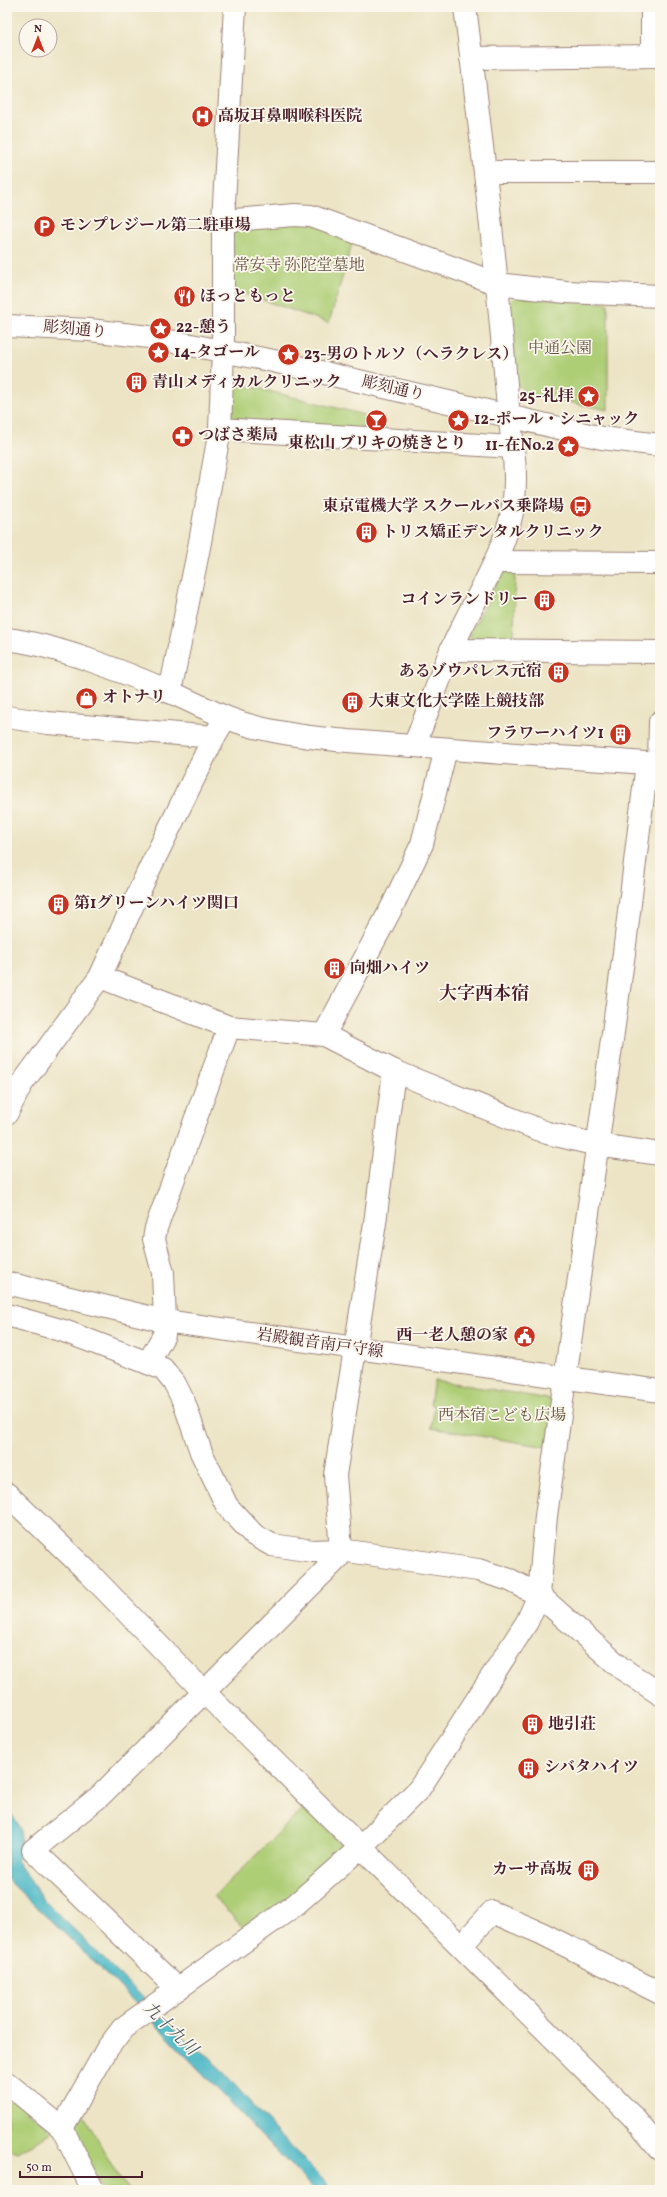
<svg xmlns="http://www.w3.org/2000/svg" width="667" height="2197" viewBox="0 0 667 2197" font-family="Vollkorn,'Noto Serif JP',serif">
<style>
.green{fill:#aece76;stroke:#7c7650}
.water{fill:#4ab7c5;stroke:#4a6b78}
.lines{fill:none;stroke-linecap:round;stroke-linejoin:round}
.minor-casing{stroke:#9b8278;stroke-width:24}
.major-casing{stroke:#9b8278;stroke-width:24}
.minor{stroke:#fff;stroke-width:22}
.major{stroke:#fff;stroke-width:22}
.labels{text-anchor:middle;dominant-baseline:central;stroke-width:3.5;stroke-linejoin:round;paint-order:stroke}
.poi-label{font-size:16px;font-weight:bold;fill:#4a1f2b;stroke:#fbf7ec;text-anchor:start}
.park-label{font-size:16px;fill:#685442;stroke:#fbf7ec}
.street-label{font-size:16px;fill:#4a1f2b;stroke:#fbf7ec}
.water-label{font-size:17px;font-style:italic;fill:#4a5461;stroke:#fbf7ec}
.quarter-label{font-size:18px;font-weight:bold;fill:#4a1f2b;stroke:#fbf7ec}
</style>
<rect width="100%" height="100%" fill="#fbf7ec"/>
<filter id="ink" filterUnits="userSpaceOnUse"><feTurbulence type="fractalNoise" baseFrequency=".025" numOctaves="2"/><feDisplacementMap in="SourceGraphic" scale="8" xChannelSelector="R" yChannelSelector="G"/><feConvolveMatrix kernelMatrix="1 2 1 2 8 2 1 2 1" color-interpolation-filters="sRGB"/></filter>
<filter id="wash" filterUnits="userSpaceOnUse"><feTurbulence type="fractalNoise" baseFrequency=".012" numOctaves="4" result="noise"/><feDisplacementMap in="SourceGraphic" scale="16" xChannelSelector="R" yChannelSelector="G"/><feGaussianBlur stdDeviation="0.9" result="paint"/><feColorMatrix in="noise" values="0 0 0 0 0 0 0 0 0 0 0 0 0 0 0 0 0 1.4 0 .05"/><feComposite in="paint" operator="in"/></filter>
<g filter="url(#wash)">
<rect width="100%" height="100%" fill="#ece4c4"/>
<g class="green">
<polygon points="305,221 354,237 329,323 231,289 231,234 238,226"/>
<polygon points="516,297 608,303 608,410 529,394 516,384 507,305"/>
<polygon points="229,381 365,415 363,429 229,421"/>
<polygon points="503,571 515,571 514,639 475,640 469,636"/>
<polygon points="434,1380 555,1400 547,1447 431,1428 435,1406 430,1404"/>
<polygon points="304,1808 347,1848 313,1884 244,1929 214,1896"/>
<polygon points="10,2101 14,2101 47,2126 51,2134 18,2152 7,2148 7,2105"/>
<polygon points="82,2112 119,2178 130,2190 104,2190 102,2188 71,2132"/>
</g>
<polygon class="water" points="7,1807 20,1828 22,1852 16,1860 43,1899 188,2042 210,2057 273,2128 333,2190 314,2190 117,1984 7,1879"/>
</g>
<g filter="url(#ink)">
<g class="lines">
<defs>
<g id="minor">
<polyline points="652,7 652,56"/>
<polyline points="471,58 660,56"/>
<polyline points="485,172 660,172"/>
<polyline points="223,221 295,215 311,216 498,284 566,292 660,296"/>
<polyline points="7,326 90,330 149,337 269,360 602,438 660,445"/>
<polyline points="220,429 512,447"/>
<polyline points="496,562 660,563"/>
<path d="M7,639C56,645 125,672 170,692C202,706 229,722 264,729C313,740 364,742 414,746C496,753 578,758 660,764"/>
<polyline points="451,650 660,652"/>
<polyline points="170,692 200,542 220,429 223,351 223,221 235,7"/>
<polyline points="7,717 48,723 214,737 221,725"/>
<path d="M414,746C427,714 438,682 451,650C470,607 497,567 510,521C522,477 509,429 506,384C496,258 481,133 465,7"/>
<polyline points="659,764 660,722"/>
<polyline points="100,977 229,1027"/>
<polyline points="324,1035 392,907 422,844 446,749"/>
<polyline points="7,1113 21,1085 100,977 148,872 214,737"/>
<polyline points="660,1154 598,1145 547,1133 394,1071 324,1035 229,1027 156,1228 154,1239 163,1273 165,1321 164,1335 148,1363 163,1369 175,1384 184,1402 201,1452 227,1506 254,1535 272,1545 313,1551 341,1550 478,1570 510,1580 539,1595 621,1668 660,1694"/>
<polyline points="7,1315 64,1331 148,1363"/>
<polyline points="7,1494 87,1571 205,1693 633,2117 660,2149"/>
<polyline points="461,1946 492,1912 541,1933 660,1993"/>
<polyline points="178,1989 33,1850 100,1796 338,1558 341,1550 335,1475 375,1223 394,1071"/>
<polyline points="7,2083 62,2128 93,2190"/>
<polyline points="62,2128 107,2049 123,2028 295,1905 361,1847 419,1789 527,1622 539,1595 546,1516 624,953 647,763"/>
</g>
<polyline id="major" points="7,1283 165,1321 660,1391"/>
</defs>
<use href="#minor" class="minor-casing"/>
<use href="#major" class="major-casing"/>
<use href="#minor" class="minor"/>
<use href="#major" class="major"/>
</g>
</g>
<defs>
<symbol id="hospital-disc" viewBox="-11 -11 22 22"><circle r="9.5" fill="#c8321e" stroke="#fbf7ec"/><path d="M-5-5h3v3.5h4V-5h3V5h-3V1.5h-4V5h-3Z" fill="#fff"/></symbol>
<symbol id="parking-disc" viewBox="-11 -11 22 22"><circle r="9.5" fill="#c8321e" stroke="#fbf7ec"/><path d="M-3.5-5.5H1a3.5 3.5 0 0 1 0 7H-1V5.5H-3.5ZM-1-3.4V-.6H.8a1.4 1.4 0 0 0 0-2.8Z" fill="#fff"/></symbol>
<symbol id="restaurant-disc" viewBox="-11 -11 22 22"><circle r="9.5" fill="#c8321e" stroke="#fbf7ec"/><path d="M-5-6h1v4h1v-4h1v4h1v-4h1v5L-1.5 .5V6h-2V.5L-5-1ZM5-6V6H3V1.5H1.5Q1.5-4 5-6Z" fill="#fff"/></symbol>
<symbol id="sight-disc" viewBox="-11 -11 22 22"><circle r="9.5" fill="#c8321e" stroke="#fbf7ec"/><path d="M0-6L1.8-2.2L6-1.7L2.9 1.2L3.7 5.4L0 3.3L-3.7 5.4L-2.9 1.2L-6-1.7L-1.8-2.2Z" fill="#fff"/></symbol>
<symbol id="building-disc" viewBox="-11 -11 22 22"><circle r="9.5" fill="#c8321e" stroke="#fbf7ec"/><path d="M-4-6H4V6H1V3H-1V6H-4ZM-2.5-4.3h1.7v1.8h-1.7ZM.8-4.3h1.7v1.8H.8ZM-2.5-1h1.7V.8h-1.7ZM.8-1h1.7V.8H.8Z" fill="#fff"/></symbol>
<symbol id="bar-disc" viewBox="-11 -11 22 22"><circle r="9.5" fill="#c8321e" stroke="#fbf7ec"/><path d="M-6-5H6L.8 .8V4.5H3.5V6h-7V4.5H-.8V.8Z" fill="#fff"/></symbol>
<symbol id="pharmacy-disc" viewBox="-11 -11 22 22"><circle r="9.5" fill="#c8321e" stroke="#fbf7ec"/><path d="M-2-6h4v4h4v4h-4v4h-4v-4h-4v-4h4Z" fill="#fff"/></symbol>
<symbol id="bus-disc" viewBox="-11 -11 22 22"><circle r="9.5" fill="#c8321e" stroke="#fbf7ec"/><path d="M-5-6H5V4H4V6H2V4H-2V6H-4V4H-5ZM-3.5-4V0h7V-4ZM-3.5 1.2v1.5H-2V1.2ZM2 1.2v1.5H3.5V1.2Z" fill="#fff"/></symbol>
<symbol id="shop-disc" viewBox="-11 -11 22 22"><circle r="9.5" fill="#c8321e" stroke="#fbf7ec"/><path d="M-5-2.5h2.3a2.7 3.5 0 0 1 5.4 0H5L5.5 6h-11ZM-1.5-2.5h3a1.5 2.3 0 0 0-3 0Z" fill="#fff"/></symbol>
<symbol id="civic-disc" viewBox="-11 -11 22 22"><circle r="9.5" fill="#c8321e" stroke="#fbf7ec"/><path d="M-.6-6.5H3V-4.5H.6V-3L4-1V1h2V6H-6V1h2V-1L-.6-3ZM-1.2 2.5V6h2.4V2.5Z" fill="#fff"/></symbol>
</defs>
<g fill-rule="evenodd">
<use href="#hospital-disc" x="190" y="104" width="25" height="25"/>
<use href="#parking-disc" x="32" y="214" width="25" height="25"/>
<use href="#restaurant-disc" x="172" y="284" width="25" height="25"/>
<use href="#sight-disc" x="148" y="316" width="25" height="25"/>
<use href="#sight-disc" x="146" y="340" width="25" height="25"/>
<use href="#sight-disc" x="276" y="342" width="25" height="25"/>
<use href="#building-disc" x="124" y="370" width="25" height="25"/>
<use href="#sight-disc" x="576" y="384" width="25" height="25"/>
<use href="#sight-disc" x="446" y="408" width="25" height="25"/>
<use href="#bar-disc" x="364" y="408" width="25" height="25"/>
<use href="#pharmacy-disc" x="170" y="424" width="25" height="25"/>
<use href="#sight-disc" x="556" y="434" width="25" height="25"/>
<use href="#bus-disc" x="568" y="494" width="25" height="25"/>
<use href="#building-disc" x="354" y="520" width="25" height="25"/>
<use href="#building-disc" x="532" y="588" width="25" height="25"/>
<use href="#building-disc" x="546" y="660" width="25" height="25"/>
<use href="#shop-disc" x="74" y="686" width="25" height="25"/>
<use href="#building-disc" x="340" y="690" width="25" height="25"/>
<use href="#building-disc" x="608" y="722" width="25" height="25"/>
<use href="#building-disc" x="46" y="892" width="25" height="25"/>
<use href="#building-disc" x="322" y="956" width="25" height="25"/>
<use href="#civic-disc" x="512" y="1324" width="25" height="25"/>
<use href="#building-disc" x="520" y="1712" width="25" height="25"/>
<use href="#building-disc" x="516" y="1756" width="25" height="25"/>
<use href="#building-disc" x="576" y="1858" width="25" height="25"/>
</g>
<g class="labels">
<g class="poi-label">
<text x="218" y="117">高坂耳鼻咽喉科医院</text>
<text x="60" y="226">モンプレジール第二駐車場</text>
<text x="200" y="297">ほっともっと</text>
<text x="176" y="328">22-憩う</text>
<text x="174" y="353">14-タゴール</text>
<text x="304" y="355">23-男のトルソ（ヘラクレス）</text>
<text x="152" y="383">青山メディカルクリニック</text>
<text x="574" y="397" text-anchor="end">25-礼拝</text>
<text x="474" y="420">12-ポール・シニャック</text>
<text x="198" y="436">つばさ薬局</text>
<text x="377" y="444" text-anchor="middle">東松山 ブリキの焼きとり</text>
<text x="554" y="446" text-anchor="end">11-在No.2</text>
<text x="564" y="507" text-anchor="end">東京電機大学 スクールバス乗降場</text>
<text x="382" y="533">トリス矯正デンタルクリニック</text>
<text x="528" y="600" text-anchor="end">コインランドリー</text>
<text x="542" y="672" text-anchor="end">あるゾウパレス元宿</text>
<text x="102" y="698">オトナリ</text>
<text x="368" y="702">大東文化大学陸上競技部</text>
<text x="604" y="734" text-anchor="end">フラワーハイツ1</text>
<text x="74" y="904">第1グリーンハイツ関口</text>
<text x="350" y="969">向畑ハイツ</text>
<text x="508" y="1336" text-anchor="end">西一老人憩の家</text>
<text x="548" y="1725">地引荘</text>
<text x="544" y="1768">シバタハイツ</text>
<text x="572" y="1870" text-anchor="end">カーサ高坂</text>
</g>
<g class="park-label">
<text x="299" y="266">常安寺 弥陀堂墓地</text>
<text x="560" y="349">中通公園</text>
<text x="502" y="1416">西本宿こども広場</text>
</g>
<g class="street-label">
<text transform="translate(75 330) rotate(5)">彫刻通り</text>
<text transform="translate(393 389) rotate(13)">彫刻通り</text>
<text transform="translate(320 1344) rotate(8)">岩殿観音南戸守線</text>
</g>
<g class="water-label">
<text transform="translate(170 2029) rotate(44)">九十九川</text>
</g>
<g class="quarter-label">
<text x="484" y="994">大字西本宿</text>
</g>
</g>
<rect width="667" height="2197" fill="none" stroke="#fbf7ec" stroke-width="24"/>
<g transform="translate(38 38)"><circle r="19" fill="#fbf7ec" stroke="#b4a19f"/>
<path d="M0-3L7 15L0 10L-7 15Z" fill="#c8321e"/>
<text y="-6" font-size="11" font-weight="bold" text-anchor="middle" fill="#4a1f2b">N</text>
</g>
<path d="M20 2171v6h122v-6" fill="none" stroke="#4a1f2b" stroke-width="2"/>
<text x="26" y="2171" font-size="12" fill="#4a1f2b" stroke="#fbf7ec" stroke-width="3" paint-order="stroke">50 m</text>
</svg>
